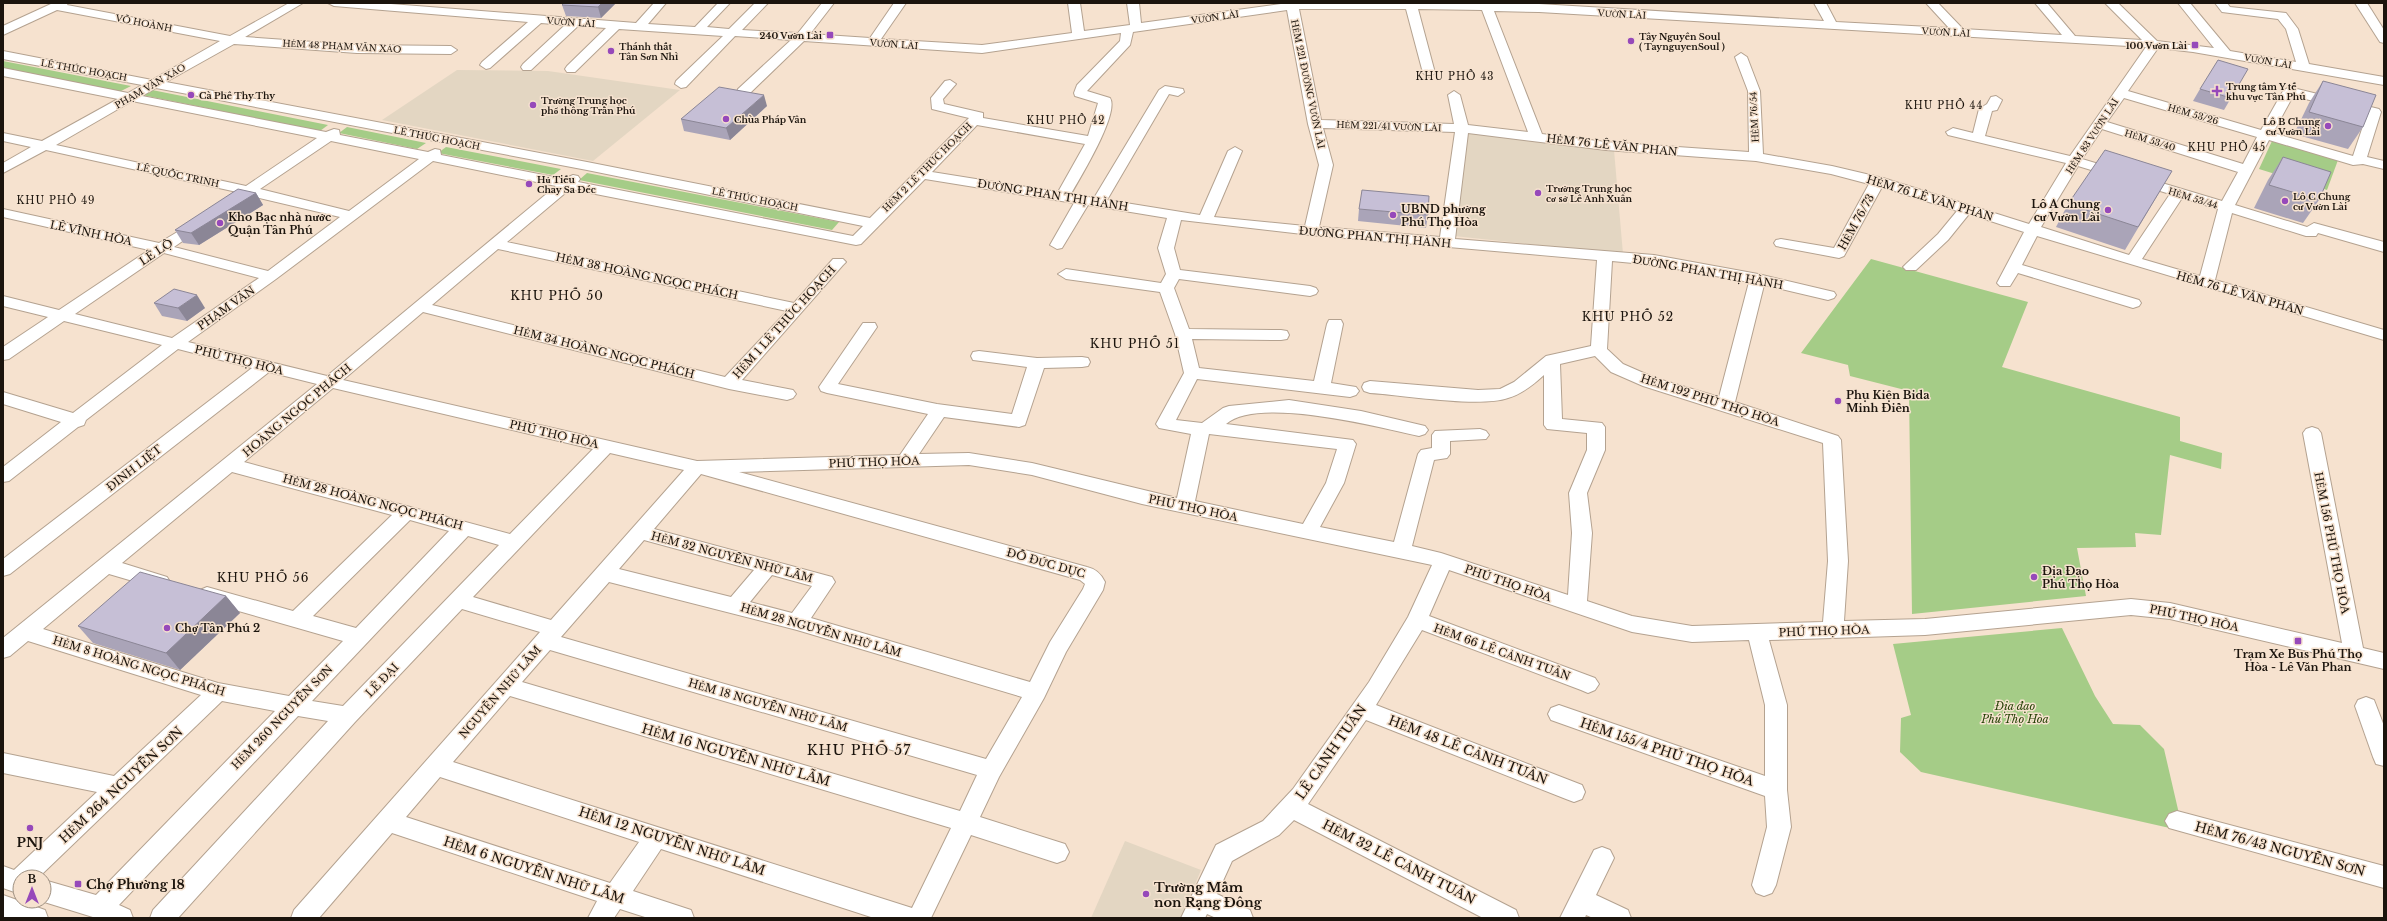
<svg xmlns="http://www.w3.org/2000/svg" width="2387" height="921" viewBox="0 0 2387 921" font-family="'Libre Baskerville',serif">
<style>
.education{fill:#e3d6c2}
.green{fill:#a5cc87}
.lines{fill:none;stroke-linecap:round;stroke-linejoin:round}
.minor-casing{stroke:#b4a290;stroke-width:2}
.minor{fill:#fff;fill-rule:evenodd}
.wall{fill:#aaa4b8}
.shaded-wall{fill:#8b8696}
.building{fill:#c6bfd6;stroke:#8b8696}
.poi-dot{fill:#9649ba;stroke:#f6e2cf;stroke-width:1.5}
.labels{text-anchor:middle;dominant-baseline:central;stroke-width:3;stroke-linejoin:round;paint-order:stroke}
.far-street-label{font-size:9px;fill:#1b140d;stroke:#f6e2cf}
.far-poi-label{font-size:9px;font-weight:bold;fill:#1b140d;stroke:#f6e2cf;text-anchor:start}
.far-neighbourhood-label{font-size:10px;letter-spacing:1px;fill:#1b140d;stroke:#f6e2cf}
.street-label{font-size:11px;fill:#1b140d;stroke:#f6e2cf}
.poi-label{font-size:11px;font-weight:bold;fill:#1b140d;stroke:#f6e2cf;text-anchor:start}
.park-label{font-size:11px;font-style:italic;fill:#254106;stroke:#f6e2cf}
.neighbourhood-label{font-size:12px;letter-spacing:1px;fill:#1b140d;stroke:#f6e2cf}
.near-street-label{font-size:13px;fill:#1b140d;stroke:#f6e2cf}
.near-poi-label{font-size:13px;font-weight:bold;fill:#1b140d;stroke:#f6e2cf;text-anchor:start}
.near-neighbourhood-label{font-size:14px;letter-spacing:1px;fill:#1b140d;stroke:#f6e2cf}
</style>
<rect width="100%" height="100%" fill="#f6e2cf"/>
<g class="education">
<polygon points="457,70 548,71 680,90 593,161 382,120"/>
<polygon points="1467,132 1614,150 1623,254 1454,236"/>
<polygon points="1125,841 1201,870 1181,918 1091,918"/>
</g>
<g class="green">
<polygon points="3,61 131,86 119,92 3,68"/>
<polygon points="152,90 328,125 320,131 142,95"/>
<polygon points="347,127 426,143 417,149 339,133"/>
<polygon points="2272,141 2338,160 2327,190 2259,169"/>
<polygon points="446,147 561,169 553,175 438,153"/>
<polygon points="587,173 839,222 832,230 579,180"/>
<polygon points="1871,259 2028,302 2002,367 2180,417 2180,441 2222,453 2221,469 2170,455 2161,535 2135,533 2136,547 2077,548 2086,596 1912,614 1909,391 1850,376 1848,365 1801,353"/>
<polygon points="2062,628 2095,696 2113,724 2140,725 2164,749 2183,831 1921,772 1900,752 1901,718 1911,715 1893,644"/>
</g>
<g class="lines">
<defs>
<g id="minor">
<path d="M53,3H68L67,5L230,36L289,3H303L245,37L357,45L451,46L457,50L451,54L357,53L234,44L166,82L587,162L870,218L969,118L932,109L931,98L945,81L950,80L956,84L943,99L944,104L983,113V118L1088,136L1098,103L1075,96L1074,93L1077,85L1120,41L1121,33L982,53L804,41L748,95L743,96L737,92L738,89L791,40L735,36L686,87L681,88L675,84L676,81L723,36L619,29L575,72H567L565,69L567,66L606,28L578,26L531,70H523L521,67L523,64L565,25L541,23L490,68L486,69L480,65L482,62L528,22L334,6L328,3H378L636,23L654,3H666L648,24L695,27L718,3H730L707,27L729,29L755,3H768L742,30L798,33L822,3H834L810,34L870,38L894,3H906L881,39L982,45L1072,33L1068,3H1080L1084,31L1130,25L1127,3H1139L1141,23L1288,3L1539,4L1824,21L1814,3H1826L1836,22L1949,28L1926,3H1938L1963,29L2062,35L2035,3H2047L2075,36L2142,40L2105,3H2118L2157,41L2214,48L2178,3H2190L2230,51L2296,62L2286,29L2278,19L2222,12L2215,3H2227L2230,7L2286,13L2298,29L2309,64L2384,77V85L2193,52L2158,48L2128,91L2261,130L2283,91L2289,87L2379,109L2381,112L2367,157L2384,161V169L2363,164L2353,165L2269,140L2235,205L2307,227L2314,223L2384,242V252L2318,233L2316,236H2306L2232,213L2215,280L2384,330V340L2037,236L2022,265L2139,300L2141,303L2139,306L2133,308L2018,273L2010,286H2000L1997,283L2024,232L1969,214L1948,240L1916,270H1906L1903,267L1906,264L1938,234L1957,211L1882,187L1844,256L1839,258L1776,246L1774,243L1776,240L1781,239L1834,248L1869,184L1831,174L1756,161L1606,150L1468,133L1455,239L1654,255L1758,274L1834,292L1836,295L1834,298L1828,300L1764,285L1735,402L1838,436L1841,440L1848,561L1844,621L1925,619L2131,599L2170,603L2342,643L2303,433L2306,429L2312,427L2318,429L2321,433L2363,648L2384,653V669L2170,619L2131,615L1925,635L1769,640L1787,705V790L1791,827L1776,885L1772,893L1764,896L1756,893L1752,885L1767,827L1765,796L1551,720L1548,714L1551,708L1559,705L1765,776V705L1749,640L1692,642L1632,632L1449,570L1429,616L1595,678L1599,684L1595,690L1588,693L1581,690L1422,630L1376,705L1582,785L1585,792L1582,799L1574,802L1566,799L1366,720L1308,804L1516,910L1519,918H1483L1294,820L1279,835L1232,861L1217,894L1250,910L1253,918H1216L1207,914L1205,918H1181L1216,845L1263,821L1293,789L1369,682L1408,617L1432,565L1142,504L1032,475L969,465L739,472L1087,567C1096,569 1101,574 1105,582L1103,590L1066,652L1044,698L999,777L980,817L1065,844L1069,852L1065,860L1057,863L971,835L931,918H874L661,849L633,891L691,910L694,918H648L620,909L614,918H588L597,901L392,833L319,918H291L294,910L540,632L462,609L355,722L178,918H150L153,910L328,721L298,716L119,905L130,910L133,918H96L41,901H44V880L96,895L275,711L222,701L39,877H20V894L3,888V866L14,870L97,792L3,773V753L114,776L201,695L28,641L10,656L3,658V638L317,384L269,372L10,574L3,576V559L252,368L178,349L86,420L84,425L78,427L9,481L3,482V467L61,422L3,404V392L73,413L162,345L64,321L9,359L3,360V347L48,317L3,306V296L59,310L149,250L3,217V209L159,243L199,219L204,220L206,223L204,226L174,247L268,271L340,217L251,196L229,208L222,204L237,192L46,150L3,173V163L31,147L3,141V133L42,141L118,99L3,76V68L128,93L142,85L3,59V51L152,80L220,41L57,10L3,35V26ZM1299,9H1406L1423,73L1429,77L1435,73L1418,9L1482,10L1528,132L1468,125L1460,95L1454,91L1448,95L1454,124L1321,120ZM1287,10L1308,124L1319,165L1305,226L1214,217L1242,151L1235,147L1228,151L1200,215L1107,200L1169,94L1178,96L1184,92L1183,89L1165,86L1159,90L1094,198L1071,194C1080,178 1120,113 1110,98L1087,91L1130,45L1133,32ZM1494,11L1539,12L2146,47L2070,156L1985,136L1992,111L1997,110L2002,100L1996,96L1991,97L1987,104L1979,109L1973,133L1953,128L1946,132L1948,135L2066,163L2029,224L1883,178L1832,166L1763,154L1760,91L1747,57L1741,53L1735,57L1748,91L1749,152L1606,142L1542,134ZM156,88L587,170L863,226L853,236L578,182L580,179L578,176L573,175L564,179L441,155L440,150L435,149L428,152L340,135L339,130L334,129L326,132L142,96ZM2293,96L2367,114L2353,156L2273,133ZM2124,98L2257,137L2243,164L2107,122ZM132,101L317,138L246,186L56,145ZM977,125L1085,144L1058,192L932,172ZM1323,128L1455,132L1440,237L1319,227L1333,165ZM2102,129L2238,172L2222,201L2082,159ZM331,141L419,159L349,211L260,189ZM433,161L556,186L327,376L188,342L276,279ZM2078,166L2170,194L2129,255L2041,227ZM925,179L1074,203L1050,245L1057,249L1062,248L1088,205L1167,218L1158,248L1166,274L1161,283L1066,269L1058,274L1066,279L1160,292L1175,334L1184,373L1156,424L1159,428L1191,434L1177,498L1032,463L969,453L919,454L944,417L1019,427L1025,425L1044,368L1082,367L1088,366L1090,362L1088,358L1082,357L1037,358L979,351L973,352L971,356L973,360L1027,367L1012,414L937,404L838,384L877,327L875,323H863L819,387L821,391L827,393L928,414L900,455L697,461L343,380L423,312L729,389L787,400L793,398L796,394L793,390L742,380L843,265L846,262L843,259H833L794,303L507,242L570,189L856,245L861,244ZM2182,198L2218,209L2200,276L2142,259ZM1181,220L1311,235L1597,260L1591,346L1546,356L1514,382L1500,389L1478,390L1370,381L1364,383L1362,387L1364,391L1370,393C1403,395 1479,408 1508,398C1522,394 1533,385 1544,375V425L1547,429L1587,433V450L1569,493L1572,533L1568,595L1441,553L1412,546L1434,460L1447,458L1450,454V441L1486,439L1489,435L1486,431L1480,429L1435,431L1432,435V448L1421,450L1418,454L1394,542L1320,527L1344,483L1356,444L1353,440L1226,424C1258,396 1378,427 1419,436L1425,434L1428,430L1425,426L1361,411L1289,400L1229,406L1223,408L1202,423L1176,420L1197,379L1350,397L1356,395L1359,391L1356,387L1331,383L1343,324L1341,320H1329L1327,324L1314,381L1199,368L1192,339L1281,340L1287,339L1289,335L1287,331L1281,330L1189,329L1174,288L1179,279L1310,296L1316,294L1318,291L1316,288L1310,286L1180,270L1174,248ZM498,249L787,311L725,377L432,305ZM164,253L259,278L172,338L75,314ZM1612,261L1654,265L1749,282L1719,397L1655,378L1623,364L1607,349ZM1595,356L1611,372L1643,386L1823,443L1828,561L1823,622L1692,626L1632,616L1587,601L1592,533L1587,493L1605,450V427L1602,423L1562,419L1560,364ZM333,388L593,449L510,534L244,462ZM1209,434L1337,449L1326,483L1303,524L1195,501ZM610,453L684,470L551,620L473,597ZM232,472L392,515L293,611L207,587L200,590L197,595L200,600L343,641L289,696L218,683L43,629L109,574L160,589L167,587L170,582L167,577L122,563ZM701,474L1080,580L1085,584L1083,589L1050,642L1030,682L811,618L835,582L832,577L654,529ZM410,520L449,531L356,628L313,616ZM468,536L499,545L343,706L312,701ZM644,540L754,570L731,597L619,569ZM772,575L812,586L792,613L750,602ZM609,582L797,630L1022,697L986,759L561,637ZM550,650L977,775L960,811L522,682ZM510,696L951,828L912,908L453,762ZM440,777L639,842L610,883L406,817Z"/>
<polygon points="2355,3 2367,3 2384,30 2384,43 2380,42"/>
<polygon points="2366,697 2374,700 2384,726 2384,766 2376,764 2373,757 2355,706 2358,700"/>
<polygon points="2177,811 2384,866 2384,888 2169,828 2165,821 2169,814"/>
<polygon points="1602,847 1610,850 1614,858 1596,895 1628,910 1631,918 1593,918 1586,915 1585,918 1560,918 1594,850"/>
<polygon points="3,895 45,910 48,918 3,917"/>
</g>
</defs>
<use href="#minor" class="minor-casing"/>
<use href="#minor" class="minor"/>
</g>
<g class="wall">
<polygon points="564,3 616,3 601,18 566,16 562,5"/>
<polygon points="2323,81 2363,127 2348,149 2294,134 2309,103"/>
<polygon points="2200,89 2231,98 2224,110 2193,101"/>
<polygon points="767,106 730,140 684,131 681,119"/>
<polygon points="2283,157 2319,200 2303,223 2254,208 2268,180"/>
<polygon points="2172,171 2125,250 2056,227 2068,204"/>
<polygon points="256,193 263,205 199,245 183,243 175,230"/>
<polygon points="1359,209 1428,215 1426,228 1358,221"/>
<polygon points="154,303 205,308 187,321 162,316"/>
<polygon points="226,596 240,613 180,670 93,643 78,626"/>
</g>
<g class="shaded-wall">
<polygon points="602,3 616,3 601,18 598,7"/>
<polygon points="764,95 767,106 730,140 726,128"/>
<polygon points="256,193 263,205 199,245 191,233"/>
<polygon points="197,295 205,308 187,321 178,308"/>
<polygon points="226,596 240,613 180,670 166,653"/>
</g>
<g class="building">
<polygon points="564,3 602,3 598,7 562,5"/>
<polygon points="2218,60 2248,69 2231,98 2200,89"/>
<polygon points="2323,81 2376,95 2363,127 2309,112"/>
<polygon points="719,87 764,95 726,128 681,119"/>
<polygon points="2105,150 2172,171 2138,227 2068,204"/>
<polygon points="2283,157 2331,172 2319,200 2269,185"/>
<polygon points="238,189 256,193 191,233 175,230"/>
<polygon points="1362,190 1429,196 1428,215 1359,209"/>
<polygon points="174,289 197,295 178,308 154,303"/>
<polygon points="140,572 226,596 166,653 78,626"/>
</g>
<g class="poi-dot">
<rect x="826" y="31" width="8" height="8" rx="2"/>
<circle cx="1631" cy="41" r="4"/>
<rect x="2191" y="41" width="8" height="8" rx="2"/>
<circle cx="611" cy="51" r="4"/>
<path d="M2215 85h4v4h4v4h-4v4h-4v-4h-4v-4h4z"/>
<circle cx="191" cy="95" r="4"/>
<circle cx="533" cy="105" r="4"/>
<circle cx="726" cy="119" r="4"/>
<circle cx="2328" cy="126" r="4"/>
<circle cx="529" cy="184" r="4"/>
<circle cx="1538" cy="193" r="4"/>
<circle cx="2285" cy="201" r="4"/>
<circle cx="2108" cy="210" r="4"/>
<circle cx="1393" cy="215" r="4"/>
<circle cx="220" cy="223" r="4"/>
<circle cx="1838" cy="401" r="4"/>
<circle cx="2034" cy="577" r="4"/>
<circle cx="167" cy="628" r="4"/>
<rect x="2294" y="637" width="8" height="8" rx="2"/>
<circle cx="30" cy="828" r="4"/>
<rect x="74" y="880" width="8" height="8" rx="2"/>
<circle cx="1146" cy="894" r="4"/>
</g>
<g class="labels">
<g class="far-street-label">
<text transform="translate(1622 14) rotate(3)">VƯỜN LÀI</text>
<text transform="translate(1215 17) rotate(-8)">VƯỜN LÀI</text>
<text transform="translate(571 22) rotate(4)">VƯỜN LÀI</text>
<text transform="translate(144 23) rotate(11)">VÕ HOÀNH</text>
<text transform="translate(1946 32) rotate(3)">VƯỜN LÀI</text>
<text transform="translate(894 44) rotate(4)">VƯỜN LÀI</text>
<text transform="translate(342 46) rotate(3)">HẺM 48 PHẠM VĂN XẢO</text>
<text transform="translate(2268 61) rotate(10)">VƯỜN LÀI</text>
<text transform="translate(84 70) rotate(10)">LÊ THÚC HOẠCH</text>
<text transform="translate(1308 84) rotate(78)">HẺM 221 ĐƯỜNG VƯỜN LÀI</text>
<text transform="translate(150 86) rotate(-30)">PHẠM VĂN XẢO</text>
<text transform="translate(2193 114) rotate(16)">HẺM 53/26</text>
<text transform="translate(1754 117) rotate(-93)">HẺM 76/54</text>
<text transform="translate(1389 126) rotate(2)">HẺM 221/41 VƯỜN LÀI</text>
<text transform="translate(2092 136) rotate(-57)">HẺM 83 VƯỜN LÀI</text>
<text transform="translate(437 138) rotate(11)">LÊ THÚC HOẠCH</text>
<text transform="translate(2150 140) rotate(17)">HẺM 53/40</text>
<text transform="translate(927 167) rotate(-45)">HẺM 2 LÊ THÚC HOẠCH</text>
<text transform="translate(178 175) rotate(12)">LÊ QUỐC TRINH</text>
<text transform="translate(2193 198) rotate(17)">HẺM 53/44</text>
<text transform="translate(755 199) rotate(11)">LÊ THÚC HOẠCH</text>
</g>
<g class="far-poi-label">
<text x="822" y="35" text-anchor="end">240 Vườn Lài</text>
<text x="1639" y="36">Tây Nguyên Soul<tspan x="1639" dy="10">( TaynguyenSoul )</tspan></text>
<text x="2187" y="45" text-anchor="end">100 Vườn Lài</text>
<text x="619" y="46">Thánh thất<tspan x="619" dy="10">Tân Sơn Nhì</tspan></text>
<text x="2226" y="86">Trung tâm Y tế<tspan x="2226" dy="10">khu vực Tân Phú</tspan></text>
<text x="199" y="95">Cà Phê Thy Thy</text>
<text x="541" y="100">Trường Trung học<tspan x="541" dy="10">phổ thông Trần Phú</tspan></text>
<text x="734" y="119">Chùa Pháp Vân</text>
<text x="2320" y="121" text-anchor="end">Lô B Chung<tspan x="2320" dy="10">cư Vườn Lài</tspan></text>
<text x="537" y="179">Hủ Tiếu<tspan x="537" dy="10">Chay Sa Đéc</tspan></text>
<text x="1546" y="188">Trường Trung học<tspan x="1546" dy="10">cơ sở Lê Anh Xuân</tspan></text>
<text x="2293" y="196">Lô C Chung<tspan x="2293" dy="10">cư Vườn Lài</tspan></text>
</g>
<g class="far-neighbourhood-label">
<text x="1455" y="76">KHU PHỐ 43</text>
<text x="1944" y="105">KHU PHỐ 44</text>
<text x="1066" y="120">KHU PHỐ 42</text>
<text x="2227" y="147">KHU PHỐ 45</text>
<text x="56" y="200">KHU PHỐ 49</text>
</g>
<g class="street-label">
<text transform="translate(1612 145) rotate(6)">HẺM 76 LÊ VĂN PHAN</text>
<text transform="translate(1053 195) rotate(9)">ĐƯỜNG PHAN THỊ HÀNH</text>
<text transform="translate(1930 198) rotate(17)">HẺM 76 LÊ VĂN PHAN</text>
<text transform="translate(1856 222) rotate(-61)">HẺM 76/73</text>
<text transform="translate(91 233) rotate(12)">LÊ VĨNH HÒA</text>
<text transform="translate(1375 237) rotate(5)">ĐƯỜNG PHAN THỊ HÀNH</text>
<text transform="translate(156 252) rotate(-34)">LÊ LỘ</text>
<text transform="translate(1708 272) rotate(10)">ĐƯỜNG PHAN THỊ HÀNH</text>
<text transform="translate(647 276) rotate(12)">HẺM 38 HOÀNG NGỌC PHÁCH</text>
<text transform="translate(2240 293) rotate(16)">HẺM 76 LÊ VĂN PHAN</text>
<text transform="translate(226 308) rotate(-35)">PHẠM VẤN</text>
<text transform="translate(784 322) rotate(-48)">HẺM 1 LÊ THÚC HOẠCH</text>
<text transform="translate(604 352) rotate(14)">HẺM 34 HOÀNG NGỌC PHÁCH</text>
<text transform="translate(239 360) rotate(14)">PHÚ THỌ HÒA</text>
<text transform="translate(1710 400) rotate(18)">HẺM 192 PHÚ THỌ HÒA</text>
<text transform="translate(297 410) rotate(-40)">HOÀNG NGỌC PHÁCH</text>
<text transform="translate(554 434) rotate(13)">PHÚ THỌ HÒA</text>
<text transform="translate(874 462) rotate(-2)">PHÚ THỌ HÒA</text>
<text transform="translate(134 468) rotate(-38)">ĐINH LIỆT</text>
<text transform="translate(373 502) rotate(15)">HẺM 28 HOÀNG NGỌC PHÁCH</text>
<text transform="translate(1193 508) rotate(12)">PHÚ THỌ HÒA</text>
<text transform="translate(2332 543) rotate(79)">HẺM 156 PHÚ THỌ HÒA</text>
<text transform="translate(732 557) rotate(15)">HẺM 32 NGUYỄN NHỮ LÃM</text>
<text transform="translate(1046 563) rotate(16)">ĐỖ ĐỨC DỤC</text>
<text transform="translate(1508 583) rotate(19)">PHÚ THỌ HÒA</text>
<text transform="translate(2194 618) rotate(12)">PHÚ THỌ HÒA</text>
<text transform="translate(821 630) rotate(16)">HẺM 28 NGUYỄN NHỮ LÃM</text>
<text transform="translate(1824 631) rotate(-2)">PHÚ THỌ HÒA</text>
<text transform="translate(1502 652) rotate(20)">HẺM 66 LÊ CẢNH TUÂN</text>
<text transform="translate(139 666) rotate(17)">HẺM 8 HOÀNG NGỌC PHÁCH</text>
<text transform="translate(382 680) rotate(-46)">LÊ ĐẠI</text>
<text transform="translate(500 692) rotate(-49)">NGUYỄN NHỮ LÃM</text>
<text transform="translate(768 705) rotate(16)">HẺM 18 NGUYỄN NHỮ LÃM</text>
<text transform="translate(282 717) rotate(-46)">HẺM 260 NGUYỄN SƠN</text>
</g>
<g class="poi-label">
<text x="2100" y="204" text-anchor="end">Lô A Chung<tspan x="2100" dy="13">cư Vườn Lài</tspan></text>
<text x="1401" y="209">UBND phường<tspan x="1401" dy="13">Phú Thọ Hòa</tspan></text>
<text x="228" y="217">Kho Bạc nhà nước<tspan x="228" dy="13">Quận Tân Phú</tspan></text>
<text x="1846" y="395">Phụ Kiện Bida<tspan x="1846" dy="13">Minh Điền</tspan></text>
<text x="2042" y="571">Địa Đạo<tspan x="2042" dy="13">Phú Thọ Hòa</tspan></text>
<text x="175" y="628">Chợ Tân Phú 2</text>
<text x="2298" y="654" text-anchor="middle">Trạm Xe Bus Phú Thọ<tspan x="2298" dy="13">Hòa - Lê Văn Phan</tspan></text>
</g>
<g class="park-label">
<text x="2015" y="706">Địa đạo<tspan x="2015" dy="13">Phú Thọ Hòa</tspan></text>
</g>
<g class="neighbourhood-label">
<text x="557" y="295">KHU PHỐ 50</text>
<text x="1628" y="316">KHU PHỐ 52</text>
<text x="1135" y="343">KHU PHỐ 51</text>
<text x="263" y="577">KHU PHỐ 56</text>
</g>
<g class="near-street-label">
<text transform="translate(1468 750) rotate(21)">HẺM 48 LÊ CẢNH TUÂN</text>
<text transform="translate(1331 752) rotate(-55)">LÊ CẢNH TUÂN</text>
<text transform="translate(1667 752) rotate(19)">HẺM 155/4 PHÚ THỌ HÒA</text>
<text transform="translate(736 755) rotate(16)">HẺM 16 NGUYỄN NHỮ LÃM</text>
<text transform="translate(121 785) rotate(-43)">HẺM 264 NGUYỄN SƠN</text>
<text transform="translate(672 841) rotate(18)">HẺM 12 NGUYỄN NHỮ LÃM</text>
<text transform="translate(2280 849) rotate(15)">HẺM 76/43 NGUYỄN SƠN</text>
<text transform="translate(1399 862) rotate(27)">HẺM 32 LÊ CẢNH TUÂN</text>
<text transform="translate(534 870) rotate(18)">HẺM 6 NGUYỄN NHỮ LÃM</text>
</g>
<g class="near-poi-label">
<text x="30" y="842" text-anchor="middle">PNJ</text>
<text x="86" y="884">Chợ Phường 18</text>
<text x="1154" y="887">Trường Mầm<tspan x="1154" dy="15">non Rạng Đông</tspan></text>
</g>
<g class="near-neighbourhood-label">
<text x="859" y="750">KHU PHỐ 57</text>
</g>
</g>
<rect width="2387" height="921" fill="none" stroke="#1b140d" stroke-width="8"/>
<g transform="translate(32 889)"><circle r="19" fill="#f6e2cf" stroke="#9e9081"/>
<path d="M0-3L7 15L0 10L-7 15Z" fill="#9649ba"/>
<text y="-6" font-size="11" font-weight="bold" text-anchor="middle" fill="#1b140d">B</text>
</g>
</svg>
